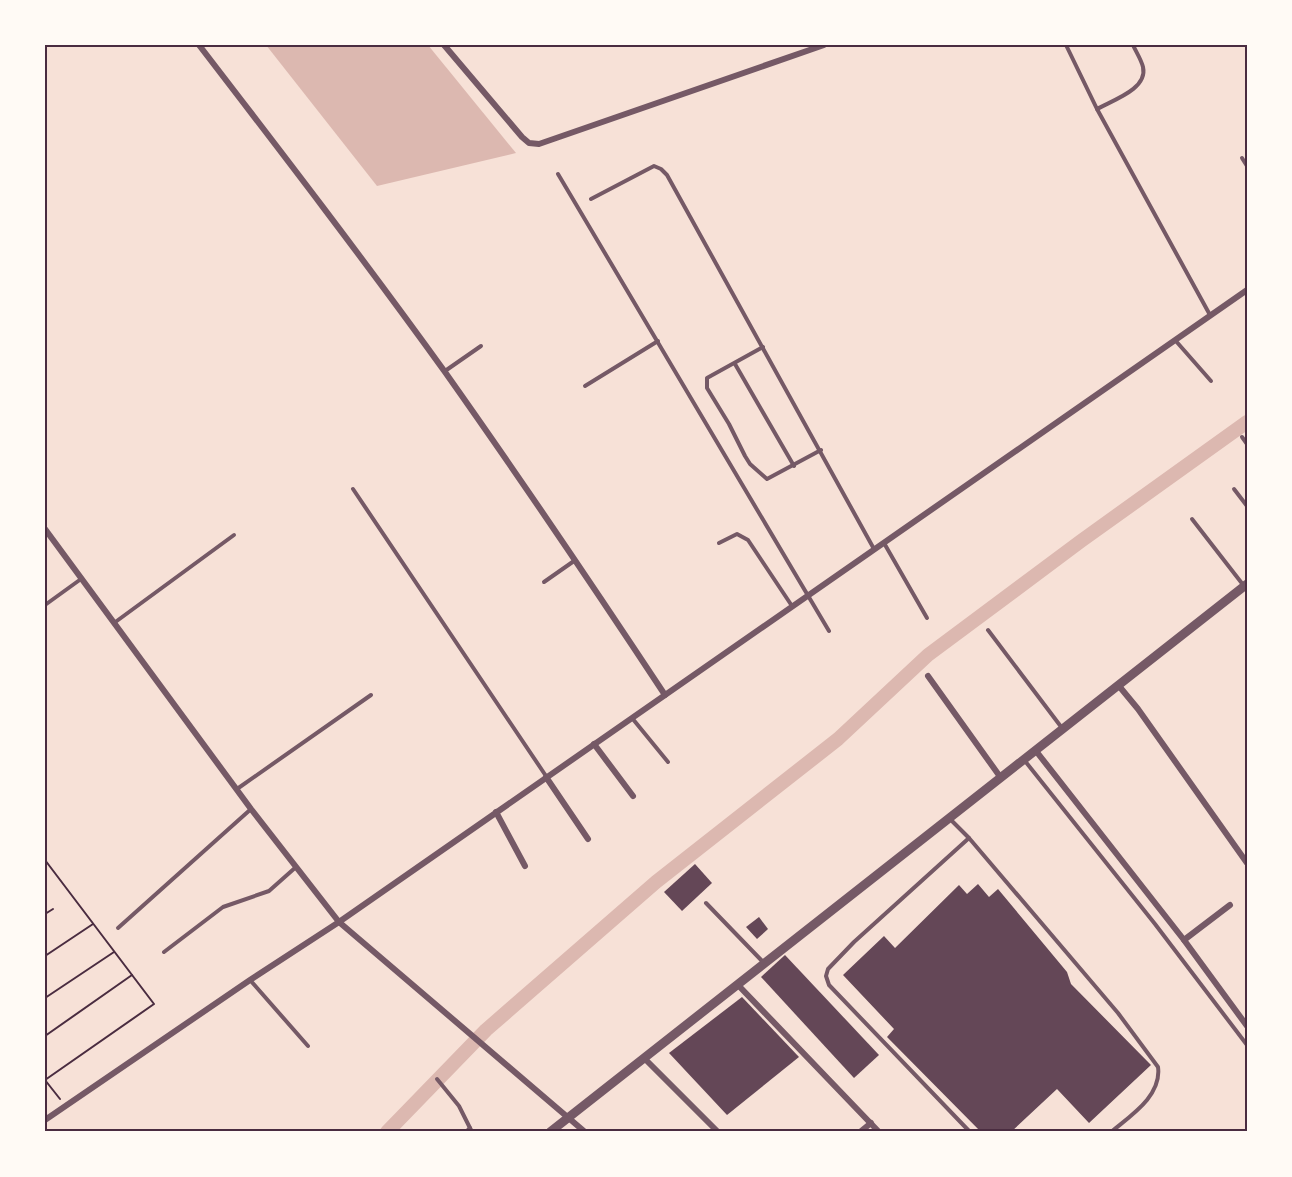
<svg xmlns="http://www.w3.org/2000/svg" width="1292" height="1177" viewBox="0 0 1292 1177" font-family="Signika,sans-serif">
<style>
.water{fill:#dcb8b0}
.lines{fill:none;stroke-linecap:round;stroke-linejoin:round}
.canal{stroke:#dcb8b0;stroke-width:14}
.building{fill:#644757}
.path{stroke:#4a2c40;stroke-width:2}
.service{stroke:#755966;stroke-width:4}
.minor{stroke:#755966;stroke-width:6}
.tertiary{stroke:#755966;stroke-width:9}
.neatline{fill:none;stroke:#4a2c40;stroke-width:2}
</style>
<rect width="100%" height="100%" fill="#f7e1d7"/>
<polygon class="water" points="266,45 428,45 516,153 377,186"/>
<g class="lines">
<polyline class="canal" points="387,1132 486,1030 656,882 838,739 928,655 1081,541 1247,422"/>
</g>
<g class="building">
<polygon points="695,864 712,883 682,911 664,892"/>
<polygon points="978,884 989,897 998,889 1067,972 1071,984 1151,1065 1089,1123 1057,1089 1011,1132 981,1132 887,1037 894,1029 843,975 884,936 895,948 959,885 967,894"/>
<polygon points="759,917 768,929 757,939 746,927"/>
<polygon points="785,955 879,1055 854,1078 761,977"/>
<polygon points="742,997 799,1057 727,1115 669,1053"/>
</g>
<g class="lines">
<g class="path">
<polyline points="45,860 154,1004 45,1080"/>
<polyline points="45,914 53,909"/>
<polyline points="45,956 93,924"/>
<polyline points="45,998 114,952"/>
<polyline points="45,1036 132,975"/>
<polyline points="45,1080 60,1099"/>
</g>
<g class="service">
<polyline points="1066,45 1097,109 1210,315"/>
<path d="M1097,109C1113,100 1148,89 1143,67C1141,59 1136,52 1133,45"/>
<polyline points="1242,158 1247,166"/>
<polyline points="558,174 829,631"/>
<polyline points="591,199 654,166 661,169 667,175 874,549"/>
<polyline points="1175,340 1211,381"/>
<polyline points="763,347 707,378 707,388 729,424 745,456 750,464 767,479 821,450"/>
<polyline points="735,364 794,466"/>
<polyline points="445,371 481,346"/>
<polyline points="585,386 658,341"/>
<polyline points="1242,437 1247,444"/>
<polyline points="353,489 546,776"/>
<polyline points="1234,489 1247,506"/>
<polyline points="1192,519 1244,586"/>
<polyline points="719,543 737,534 748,540 792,606"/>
<polyline points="884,543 927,618"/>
<polyline points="544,582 574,561"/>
<polyline points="45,605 81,579"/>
<polyline points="114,623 234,535"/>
<polyline points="988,630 1062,728"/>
<polyline points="632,718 668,762"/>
<polyline points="1025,761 1155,924 1247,1045"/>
<polyline points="237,789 371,695"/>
<path d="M950,819L969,838L1118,1013L1158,1067C1162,1096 1130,1116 1111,1132"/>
<polyline points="969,838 854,942 828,969 826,976 829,985 970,1132"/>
<polyline points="706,903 764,963"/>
<polyline points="118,928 251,809"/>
<polyline points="164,952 223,907 269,891 296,867"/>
<polyline points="250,980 308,1046"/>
<polyline points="437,1079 459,1106 472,1132"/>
<polyline points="466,1132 470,1128"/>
</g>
<g class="minor">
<path d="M199,45C282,153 365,261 445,372C520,478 593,586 665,695"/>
<polyline points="444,45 522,137 529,143 539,144 824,45"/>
<polyline points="45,529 251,809 339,922 585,1132"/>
<polyline points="928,676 1001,778"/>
<polyline points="1119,686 1138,709 1247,863"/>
<polyline points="594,744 633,796"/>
<polyline points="1036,751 1184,940 1247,1026"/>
<polyline points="546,777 588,839"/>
<polyline points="496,812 525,866"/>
<polyline points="1184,940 1230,905"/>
<polyline points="738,985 879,1132"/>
<polyline points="644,1058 718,1132"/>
<polyline points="45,1120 250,980 339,922 1247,290"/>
<polyline points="860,1132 871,1123"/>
</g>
<polyline class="tertiary" points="550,1132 1247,584"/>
</g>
<rect width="1292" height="1177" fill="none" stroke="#fffaf5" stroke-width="93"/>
<rect x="46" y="46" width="1200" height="1084" class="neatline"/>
</svg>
